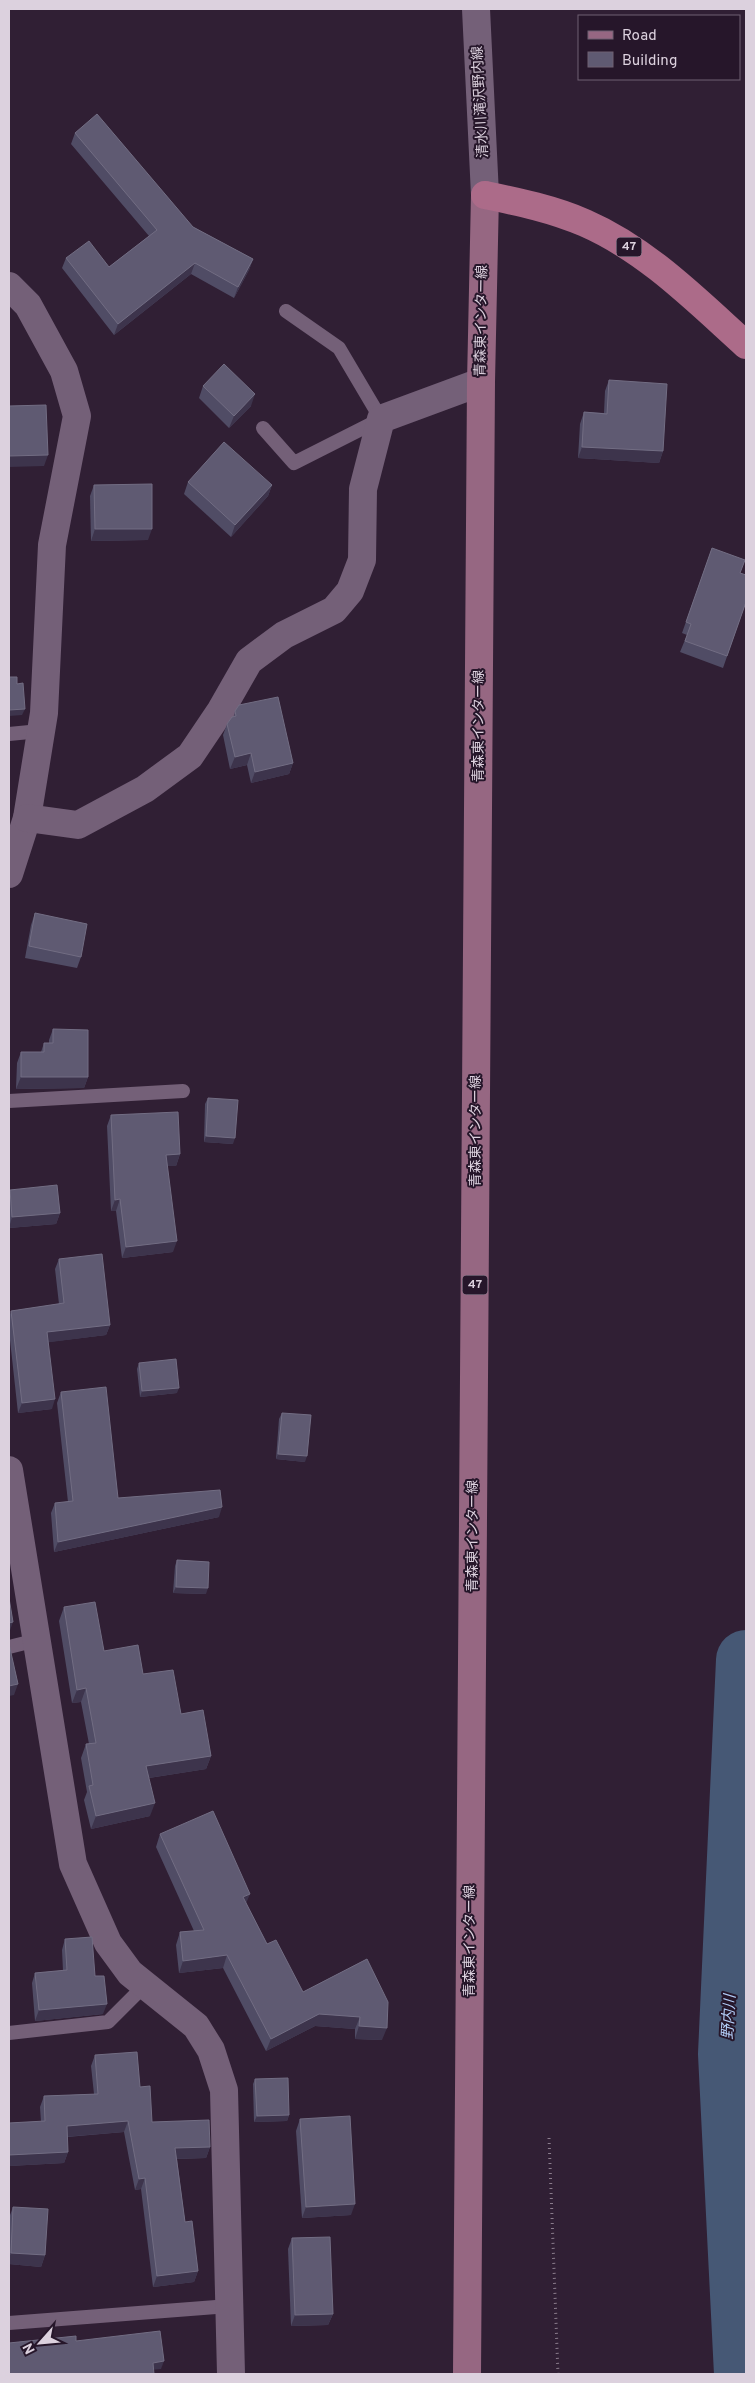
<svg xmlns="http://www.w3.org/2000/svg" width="755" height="2383" viewBox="0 0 755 2383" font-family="Overpass,'Noto Sans JP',sans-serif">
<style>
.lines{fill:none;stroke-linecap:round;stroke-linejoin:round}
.river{stroke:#465875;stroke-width:60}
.path{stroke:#8a7c8c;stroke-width:3;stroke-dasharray:1 4;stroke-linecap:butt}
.service{stroke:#746078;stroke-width:14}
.minor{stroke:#746078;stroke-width:28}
.secondary{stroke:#746078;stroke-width:28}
.primary{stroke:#966782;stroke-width:28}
.motorway{stroke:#ac6b89;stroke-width:28}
.wall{fill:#504c65}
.shaded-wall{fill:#3d344c}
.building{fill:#5f5a72;stroke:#726d83}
.labels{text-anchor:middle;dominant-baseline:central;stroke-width:4;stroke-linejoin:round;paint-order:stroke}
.shield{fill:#26162a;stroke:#a599a8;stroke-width:1}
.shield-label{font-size:12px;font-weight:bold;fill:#dcd1de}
.street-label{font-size:14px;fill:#dcd1de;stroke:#26162a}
.water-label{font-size:15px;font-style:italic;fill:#b3cdf8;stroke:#26162a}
</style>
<rect width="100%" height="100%" fill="#301f34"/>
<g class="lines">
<polyline class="river" points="744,2374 728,2054 746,1660"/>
<polyline class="path" points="549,2138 558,2374"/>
<g class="service">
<polyline points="263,428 294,463 381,419 339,348 286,311"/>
<polyline points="9,734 40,731"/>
<polyline points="9,1101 183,1091"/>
<polyline points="9,1647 37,1640"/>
<polyline points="9,2033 108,2022 145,1985"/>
<polyline points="9,2323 229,2306"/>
</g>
<g class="minor">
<polyline points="9,286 28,305 64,371 77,416 52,545 44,713 27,818 9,874"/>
<polyline points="27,818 78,825 145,789 190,756 221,710 249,661 284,635 334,610 350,591 362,560 363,489 381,419 481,382"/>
<polyline points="9,1470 73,1864 108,1943 130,1973 196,2026 211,2050 224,2090 231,2374"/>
</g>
<polyline class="secondary" points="476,9 485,195"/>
<polyline class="primary" points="467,2374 481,382 485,195"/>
<path class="motorway" d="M485,195C519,202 553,209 585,223C647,250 696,300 746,345"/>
</g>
<g class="wall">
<polygon points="75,133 193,227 253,259 249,270 234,298 191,274 114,335 62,268 66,258 109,267 149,236 71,144"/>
<polygon points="609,380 663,451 659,463 578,458 580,424 584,412 604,413 605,391"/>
<polygon points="203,386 251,406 229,428 199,398"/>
<polygon points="188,482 272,485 268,496 231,537 184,494"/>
<polygon points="94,485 148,540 91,541 90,496"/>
<polygon points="712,548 740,573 746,602 723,668 680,652 687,635 682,633"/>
<polygon points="235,711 293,763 289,774 251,783 247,765 230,769 223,735 227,724 234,716"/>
<polygon points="35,913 81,957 77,968 25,958 31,925"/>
<polygon points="53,1029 88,1077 84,1088 16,1089 17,1063 21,1052 41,1052 44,1043 49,1043 49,1040"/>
<polygon points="208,1098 233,1144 204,1142 205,1104"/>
<polygon points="111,1115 180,1154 176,1166 167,1166 173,1252 122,1258 116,1211 111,1211 107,1126"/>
<polygon points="10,1190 60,1213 56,1224 9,1228 9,1192"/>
<polygon points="59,1259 110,1325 106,1335 48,1342 52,1409 18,1413 9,1331 9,1318 11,1311 59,1304 55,1269"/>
<polygon points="139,1363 177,1393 140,1397 137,1369"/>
<polygon points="61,1392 118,1498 219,1517 54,1552 51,1513 55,1503 68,1502 57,1403"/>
<polygon points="282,1413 305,1462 276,1459 279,1419"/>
<polygon points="177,1560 206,1594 173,1593 175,1566"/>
<polygon points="64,1607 104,1651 143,1674 181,1714 211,1756 206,1769 149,1778 150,1816 91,1829 84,1800 87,1792 81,1758 86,1744 89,1744 81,1702 72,1703 59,1621"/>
<polygon points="160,1834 246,1903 267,1944 303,1992 367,1959 382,2040 355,2039 355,2029 315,2026 266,2051 223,1968 179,1973 176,1945 180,1932 194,1931 156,1847"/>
<polygon points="65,1939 95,1976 103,2014 35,2021 32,1983 35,1973 63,1971 62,1950"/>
<polygon points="95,2055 140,2087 152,2122 210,2147 206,2158 177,2159 185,2222 198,2271 194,2282 153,2287 141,2189 135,2190 124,2132 67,2137 68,2152 64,2163 9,2166 9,2123 41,2122 40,2107 44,2096 94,2094 91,2066"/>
<polygon points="255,2079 289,2115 287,2121 254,2122 253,2084"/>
<polygon points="300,2119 351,2215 302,2218 296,2131"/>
<polygon points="13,2207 45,2255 41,2267 9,2264 9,2218"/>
<polygon points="292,2238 333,2314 328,2325 291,2326 288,2249"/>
</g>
<g class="shaded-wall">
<polygon points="253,259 249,270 234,298 238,287"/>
<polygon points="195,263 191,274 114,335 118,324"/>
<polygon points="255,394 251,406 229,428 234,416"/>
<polygon points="582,447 663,451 659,463 578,458"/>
<polygon points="48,455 44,466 9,467 9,456"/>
<polygon points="272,485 268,496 231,537 235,525"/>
<polygon points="95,529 152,529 148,540 91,541"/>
<polygon points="25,709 22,715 9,716 9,710"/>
<polygon points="251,753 247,765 230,769 235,757"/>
<polygon points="293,763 289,774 251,783 255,772"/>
<polygon points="21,1077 88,1077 84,1088 16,1089"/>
<polygon points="206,1136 235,1138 233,1144 204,1142"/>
<polygon points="180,1154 176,1166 162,1166 166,1155"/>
<polygon points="120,1199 116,1211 111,1211 115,1200"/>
<polygon points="60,1213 56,1224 9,1228 12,1217"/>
<polygon points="177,1241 173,1252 122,1258 126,1247"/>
<polygon points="110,1325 106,1335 43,1343 47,1332"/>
<polygon points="179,1388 177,1393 140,1397 142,1391"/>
<polygon points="55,1399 52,1409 18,1413 22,1403"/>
<polygon points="278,1454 307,1456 305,1462 276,1459"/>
<polygon points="222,1507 219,1517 54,1552 58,1542"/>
<polygon points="176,1587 208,1588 206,1594 173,1593"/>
<polygon points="13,1622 9,1633 9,1623"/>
<polygon points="18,1684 14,1695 9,1696 9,1686"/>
<polygon points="86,1688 81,1702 72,1703 77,1690"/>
<polygon points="211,1756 206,1769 142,1779 146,1766"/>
<polygon points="155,1803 150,1816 91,1829 96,1816"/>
<polygon points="250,1894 245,1906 243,1897"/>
<polygon points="227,1955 223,1968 179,1973 183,1961"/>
<polygon points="107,2004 103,2014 35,2021 39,2010"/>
<polygon points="319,2014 360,2017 355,2029 315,2026 266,2051 271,2039"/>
<polygon points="359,2026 387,2028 382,2040 355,2039"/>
<polygon points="289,2115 287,2121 254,2122 257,2116"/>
<polygon points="128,2121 124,2132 63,2137 67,2126"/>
<polygon points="210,2147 206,2158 171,2159 175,2148"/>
<polygon points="68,2152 64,2163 9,2166 9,2155"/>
<polygon points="145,2178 141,2189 135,2190 139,2179"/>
<polygon points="355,2204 351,2215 302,2218 306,2207"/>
<polygon points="11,2253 45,2255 41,2267 9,2264 9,2258"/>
<polygon points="198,2271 194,2282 153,2287 157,2276"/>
<polygon points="333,2314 328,2325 291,2326 295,2315"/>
<polygon points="164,2361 161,2369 150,2370 153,2363"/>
</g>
<g class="building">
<polygon points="97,114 193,227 253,259 238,287 195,263 118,324 66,258 89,241 109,267 157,230 75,133"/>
<polygon points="224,364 255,394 234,416 203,386"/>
<polygon points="609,380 667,384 663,451 582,447 584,412 607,414"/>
<polygon points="46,405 48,455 9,456 9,406"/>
<polygon points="224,442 272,485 235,525 188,482"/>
<polygon points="152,484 152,529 95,529 94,485"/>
<polygon points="712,548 745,560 740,573 746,575 746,602 727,656 685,641 691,624 686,622"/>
<polygon points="9,677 17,677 17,684 23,683 25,709 9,710"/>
<polygon points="278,697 293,763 255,772 251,753 235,757 227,724 232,717 236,716 235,711 239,705"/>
<polygon points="35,913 87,924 81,957 29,946"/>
<polygon points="53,1029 88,1030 88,1077 21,1077 21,1052 44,1052 44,1043 53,1043"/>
<polygon points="208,1098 238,1100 235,1138 206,1136"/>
<polygon points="178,1112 180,1154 166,1155 177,1241 126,1247 120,1199 115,1200 111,1115"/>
<polygon points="57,1185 60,1213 12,1217 10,1190"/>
<polygon points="102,1254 110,1325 47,1332 55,1399 22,1403 11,1311 64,1303 59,1259"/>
<polygon points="176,1359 179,1388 142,1391 139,1363"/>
<polygon points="106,1387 118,1498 220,1490 222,1507 58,1542 55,1503 73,1501 61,1392"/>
<polygon points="282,1413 311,1415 307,1456 278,1454"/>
<polygon points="177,1560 209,1562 208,1588 176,1587"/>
<polygon points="9,1598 13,1622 9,1623"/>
<polygon points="95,1602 104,1651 138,1645 143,1674 173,1670 181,1714 203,1710 211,1756 146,1766 155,1803 96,1816 89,1786 93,1785 86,1744 96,1743 86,1688 77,1690 64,1607"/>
<polygon points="9,1644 18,1684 9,1686"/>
<polygon points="213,1811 250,1894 243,1897 267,1944 276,1940 303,1992 367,1959 388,2002 387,2028 359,2026 360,2017 319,2014 271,2039 227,1955 183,1961 180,1932 204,1930 160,1834"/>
<polygon points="92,1937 95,1976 104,1976 107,2004 39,2010 35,1973 67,1970 65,1939"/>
<polygon points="137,2052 140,2087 150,2086 152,2122 209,2120 210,2147 175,2148 185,2222 192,2221 198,2271 157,2276 145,2178 139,2179 128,2121 67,2126 68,2152 9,2155 9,2123 45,2121 44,2096 98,2094 95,2055"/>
<polygon points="288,2078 289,2115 257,2116 255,2079"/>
<polygon points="350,2116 355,2204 306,2207 300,2119"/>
<polygon points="13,2207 48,2209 45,2255 11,2253"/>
<polygon points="330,2237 333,2314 295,2315 292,2238"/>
<polygon points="160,2331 164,2361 153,2363 154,2374 9,2374 9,2343 76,2336 76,2341"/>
</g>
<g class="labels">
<g class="shield">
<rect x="616.5" y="237.5" width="25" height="19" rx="4"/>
<rect x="462.5" y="1275.5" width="25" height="19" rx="4"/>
</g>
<g class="shield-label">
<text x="629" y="247">47</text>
<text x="475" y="1285">47</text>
</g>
<g class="street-label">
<text transform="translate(481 102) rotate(-93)">清水川滝沢野内線</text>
<text transform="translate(482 321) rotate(-89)">青森東インター線</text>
<text transform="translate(479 726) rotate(-90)">青森東インター線</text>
<text transform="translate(476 1131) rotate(-90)">青森東インター線</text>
<text transform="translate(473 1536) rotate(-90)">青森東インター線</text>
<text transform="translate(470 1941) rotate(-90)">青森東インター線</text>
</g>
<g class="water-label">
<text transform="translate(730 2017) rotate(-87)">野内川</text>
</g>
</g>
<rect width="755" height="2383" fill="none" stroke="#dcd1de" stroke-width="20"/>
<rect x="578" y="15" width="162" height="65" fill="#26162a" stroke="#6f6172"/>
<rect x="588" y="31" width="25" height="8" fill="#966782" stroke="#6f6172"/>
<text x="622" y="40" font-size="15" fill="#dcd1de">Road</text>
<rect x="588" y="52" width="25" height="15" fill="#5f5a72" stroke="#6f6172"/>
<text x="622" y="65" font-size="15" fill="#dcd1de">Building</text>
<g transform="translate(40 2343) rotate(243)" stroke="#26162a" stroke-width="4" paint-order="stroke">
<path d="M0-4L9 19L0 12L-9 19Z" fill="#dcd1de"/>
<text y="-8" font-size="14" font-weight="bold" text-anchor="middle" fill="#dcd1de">N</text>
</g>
</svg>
